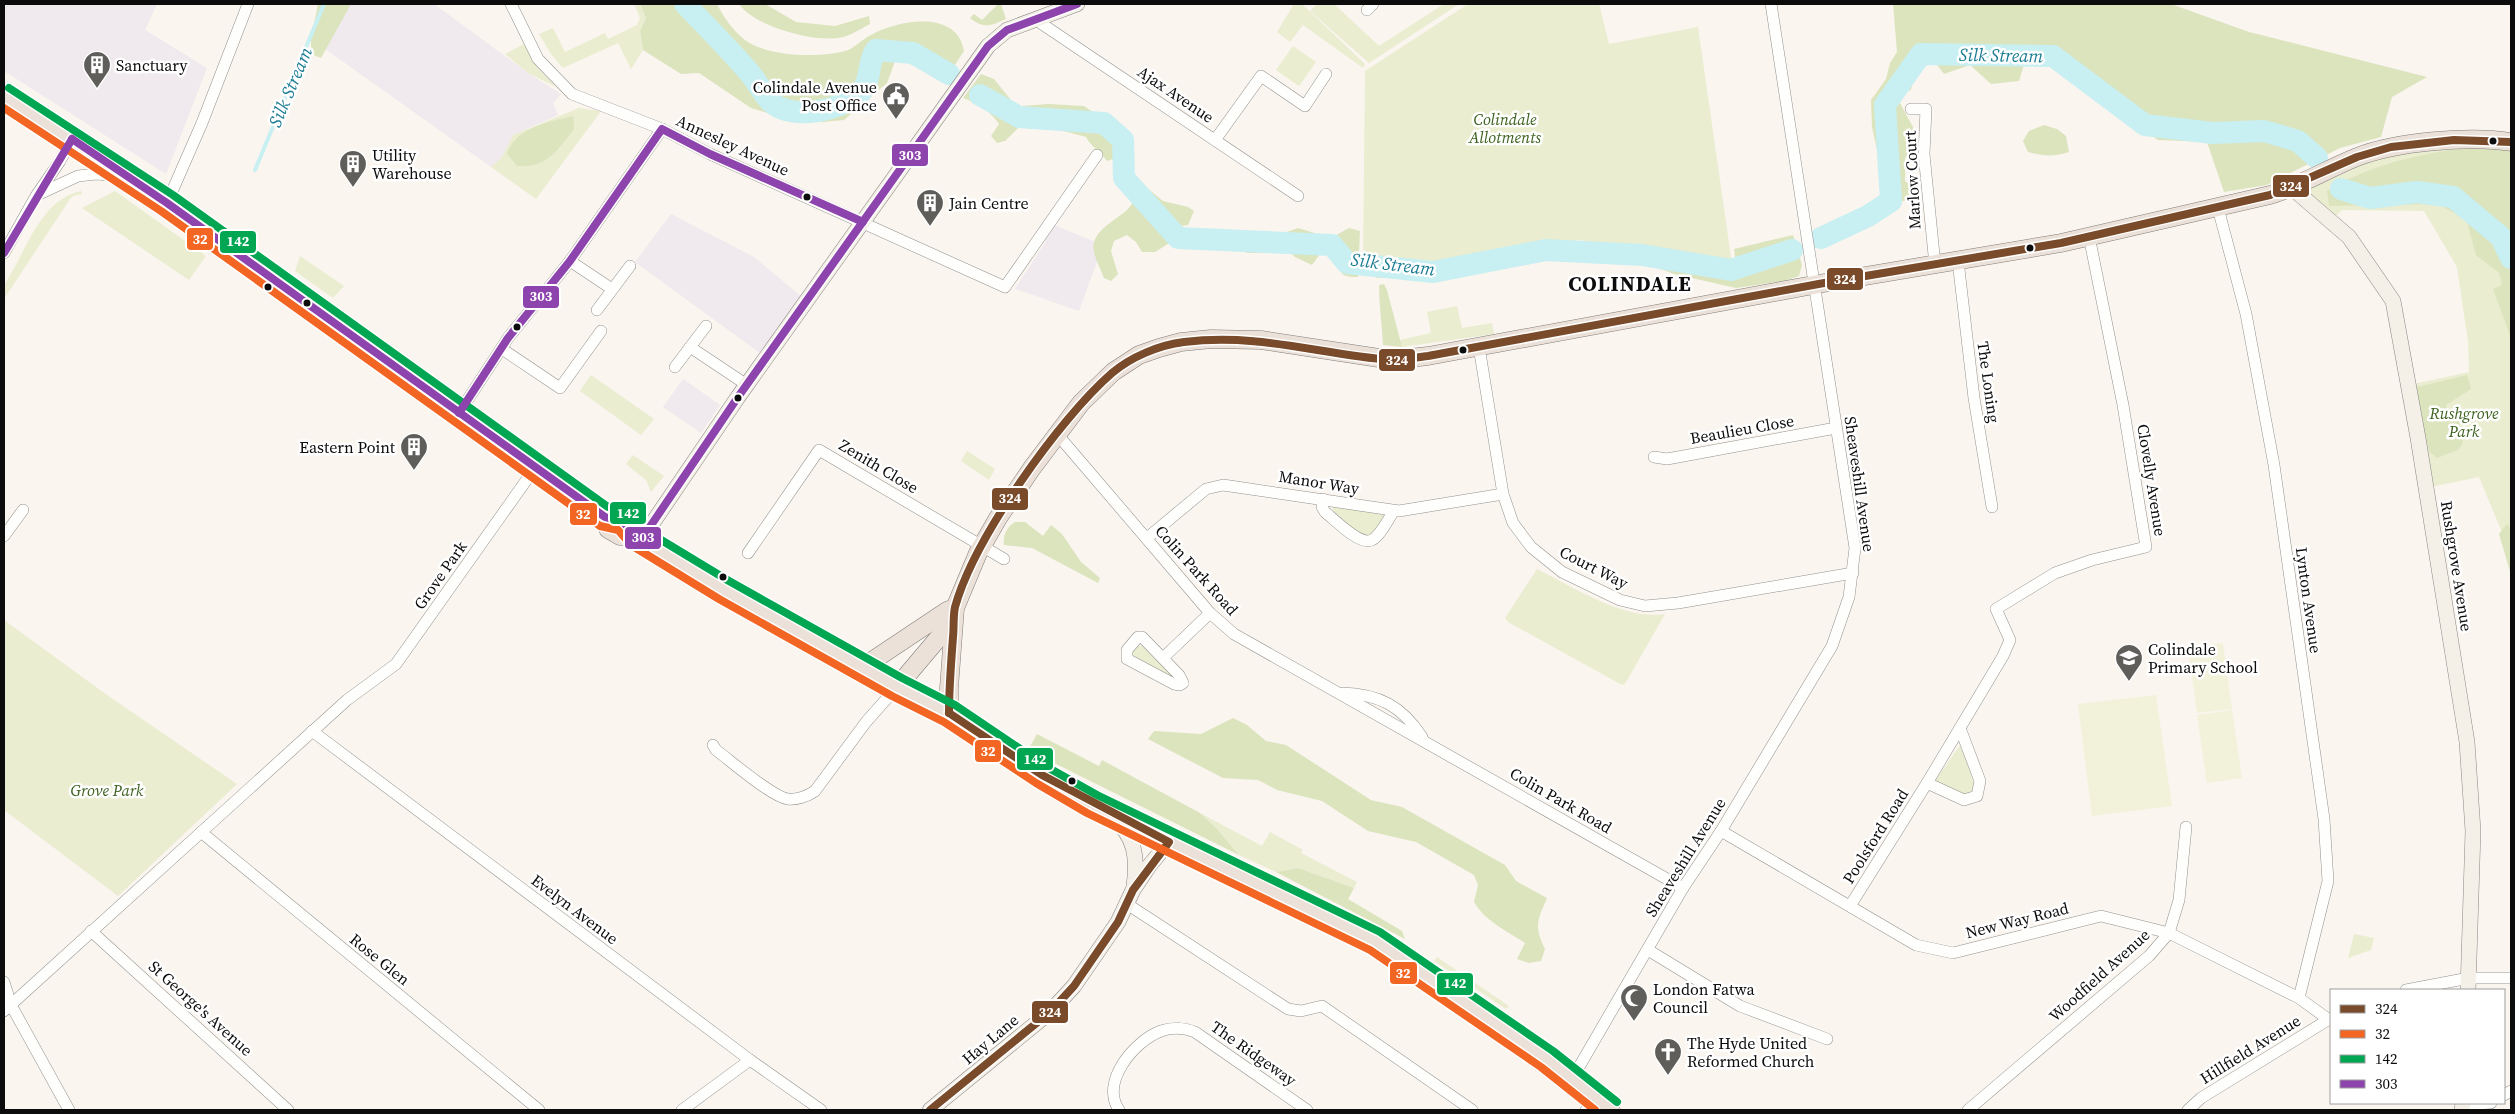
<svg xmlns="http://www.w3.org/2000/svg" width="2515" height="1114" viewBox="0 0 2515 1114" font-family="'Source Serif 4',serif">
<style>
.industrial{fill:#f0e9ed}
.green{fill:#eaedd0}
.forest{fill:#dce4be}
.pitch{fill:#f2f2da}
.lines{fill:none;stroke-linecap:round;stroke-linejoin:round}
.stream{stroke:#c8eff2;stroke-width:4}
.river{stroke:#c8eff2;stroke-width:22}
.street-casing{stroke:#93918e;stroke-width:12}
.secondary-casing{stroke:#8a8885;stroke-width:16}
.primary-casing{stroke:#807e7c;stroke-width:19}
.street{stroke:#fefefd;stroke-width:11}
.secondary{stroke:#f4f0e8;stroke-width:15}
.primary{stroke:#ebe1d8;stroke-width:18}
.bus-1-casing{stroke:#fff;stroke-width:11}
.bus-2-casing{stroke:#fff;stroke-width:11}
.bus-3-casing{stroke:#fff;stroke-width:11}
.bus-4-casing{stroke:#fff;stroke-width:11}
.bus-1{stroke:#7a4b2a;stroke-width:8}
.bus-2{stroke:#f26522;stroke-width:8}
.bus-3{stroke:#00a651;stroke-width:8}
.bus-4{stroke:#8e44ad;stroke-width:8}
.bus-dot{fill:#0c0c0c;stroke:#fff;stroke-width:2}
.labels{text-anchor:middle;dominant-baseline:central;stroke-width:5;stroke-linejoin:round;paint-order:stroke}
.poi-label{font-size:16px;fill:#0c0c0c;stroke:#fff;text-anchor:start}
.street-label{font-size:16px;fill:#0c0c0c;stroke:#fff}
.park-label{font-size:16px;font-style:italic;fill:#3d611f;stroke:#fff}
.water-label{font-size:18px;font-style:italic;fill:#1a7c92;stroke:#fff}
.district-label{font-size:21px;font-weight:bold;letter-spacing:1px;fill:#0c0c0c;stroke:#fff}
.line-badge{stroke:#fff;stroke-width:2}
.badge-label{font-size:14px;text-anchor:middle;font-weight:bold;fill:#fff}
</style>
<rect width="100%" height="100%" fill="#faf5ef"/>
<g class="industrial">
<polygon points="4,4 157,4 145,30 207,68 166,174 4,71"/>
<polygon points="327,4 434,4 528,73 561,94 553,103 558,115 513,135 502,157 491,167 314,41"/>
<polygon points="671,214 754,257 801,296 768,359 635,262"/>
<polygon points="1049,223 1103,245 1079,311 1015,289 1045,243"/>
<polygon points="683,379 720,405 701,433 663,407"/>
</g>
<g class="green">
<polygon points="634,4 640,4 646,18 640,31 643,50 631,69 618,43 563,68 551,54 539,34 553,28 565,52 605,33 608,39 637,25 640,18"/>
<polygon points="1294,4 1302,4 1365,64 1363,68 1303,25 1290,42 1277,32"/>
<polygon points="1317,4 1334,4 1379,46 1444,4 1459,4 1369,63 1310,11"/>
<polygon points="1468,4 1599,4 1609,44 1698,27 1732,264 1579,240 1433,268 1363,262 1365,71"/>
<polygon points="524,44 536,66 556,87 528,73 505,54"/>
<polygon points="1293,46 1316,62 1299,86 1276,70"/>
<polygon points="579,108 601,111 536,199 491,167 502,157 513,135"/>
<polygon points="2511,144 2511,554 2479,477 2426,488 2409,385 2469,372 2468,342 2457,267 2424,211 2342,210 2331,221 2292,188 2382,150"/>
<path d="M81,191L82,194L73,196L70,199L4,299V285C26,253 39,200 81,191Z"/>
<polygon points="115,191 206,256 189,280 82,208"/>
<polygon points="300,256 344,286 333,298 295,271"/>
<polygon points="1457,306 1462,328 1492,323 1494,334 1402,347 1400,340 1431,333 1427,312"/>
<polygon points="591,375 654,419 641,435 580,391"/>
<polygon points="967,451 995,469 989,480 961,461"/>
<polygon points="633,455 664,476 651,492 646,480 626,464"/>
<polygon points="1333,505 1386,515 1373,534 1363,537 1333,513"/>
<path d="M1537,569C1573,587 1625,621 1665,614L1625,684L1622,685L1508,622L1505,618Z"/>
<polygon points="4,620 107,695 237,784 118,896 4,810"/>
<polygon points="1138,646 1143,646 1175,679 1133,659 1132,653"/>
<polygon points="1961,744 1973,780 1974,793 1960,796 1934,782"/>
<polygon points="1200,813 1262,846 1270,832 1303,850 1301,853 1357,882 1354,888 1298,868 1276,872 1239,855 1217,829"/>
<polygon points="2354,934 2374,938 2371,950 2348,958"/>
<polygon points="1437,957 1509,1006 1506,1009 1434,961"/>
</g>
<g class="forest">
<polygon points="318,4 351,4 321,58 311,54 311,39"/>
<path d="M640,4H717C723,16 733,31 745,40C768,57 818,58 845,51C854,49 862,39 871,35C898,20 957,9 964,51L951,71L910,47H896L894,64L887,83L844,120L823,122L796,112L787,119L751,108L699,73L681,74L643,50L640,31L646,18Z"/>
<path d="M739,4H765L796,22L835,26L869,16L870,24C860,29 849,37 838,38C812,42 754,26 739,4Z"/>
<path d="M998,4H1001L1006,19C991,26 983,29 970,18L974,14L982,20Z"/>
<polygon points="1893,4 2171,4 2249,32 2427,77 2392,97 2381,137 2340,148 2267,185 2224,192 2207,142 2158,140 2067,73 2044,59 2025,61 2019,81 1991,84 1970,65 1944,74 1934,61 1914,69 1911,90 1902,92 1900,103 1913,127 1916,139 1905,159 1905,181 1913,187 1914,197 1895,204 1879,218 1887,195 1872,127 1871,100 1886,79 1890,63 1897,52"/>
<path d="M981,74L994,79L1011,100L1021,106L1049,104L1084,106L1112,125L1118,149L1113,159L1107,161C1100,151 1091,147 1086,137L1045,126H1020L1005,141L997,143L991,136L999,124C989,110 979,104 963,98Z"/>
<path d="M573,116L574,129C557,151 547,168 517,166L507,154C515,128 548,122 573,116Z"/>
<path d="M2044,125L2057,129L2066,136L2069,152C2055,157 2043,156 2028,152L2023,141L2029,131Z"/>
<path d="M2492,145L2511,149V338L2493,289L2502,285L2499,273L2476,255L2466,218L2436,204L2329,206L2327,191C2378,160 2434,151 2492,145Z"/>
<path d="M1146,187L1163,201L1188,207L1194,211L1188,225L1181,226L1193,234L1284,233L1298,228L1331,238L1349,228L1360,231L1358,277C1335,277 1343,270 1333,254H1320L1312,265L1295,257L1290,252L1247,253L1233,242H1171L1155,252H1142L1136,242L1127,235L1114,241L1111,251L1118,274L1111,281L1104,278C1101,270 1096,261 1094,252C1089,233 1114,221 1126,211C1134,203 1137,193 1146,187Z"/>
<polygon points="1793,235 1802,265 1799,276 1784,281 1736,288 1674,274 1638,260 1600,255 1549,256 1511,261 1480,268 1437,281 1402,276 1376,278 1373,270 1376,264 1433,270 1580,243 1732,267 1736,264 1734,249"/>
<path d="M1384,284L1387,290L1402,347L1383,345C1382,325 1379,305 1379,285Z"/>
<polygon points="2467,375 2471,389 2446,405 2448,413 2459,421 2463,443 2458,450 2437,458 2429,451 2413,388"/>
<path d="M1015,522H1025L1043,536L1051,525L1062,534L1081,562L1100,578L1098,583L1032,548L1004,545C1003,535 1006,528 1015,522Z"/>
<polygon points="2507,524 2511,529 2511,575 2499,534"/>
<path d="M1233,718L1247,725L1266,741L1286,745L1371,800L1402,807L1505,865L1516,881L1547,898C1537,921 1534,926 1545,949L1541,961L1529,963L1517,959L1525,943C1507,931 1486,922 1474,902L1478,885L1474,875L1416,842L1368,831L1322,801L1277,790L1258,780L1223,778L1148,739L1154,731L1201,734Z"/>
<polygon points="1037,734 1099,766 1102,760 1200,813 1217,829 1239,855 1028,750"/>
<polygon points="1298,868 1354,888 1348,899 1402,931 1405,939 1276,872"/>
</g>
<g class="pitch">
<polygon points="2223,643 2232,709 2197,713 2188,647"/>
<polygon points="2156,695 2172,806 2092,816 2078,704"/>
<polygon points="2232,710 2242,778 2207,783 2197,715"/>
</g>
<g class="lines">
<polyline class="stream" points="255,170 324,4"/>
<g class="river">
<path d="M685,4C706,26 728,48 748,71C757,81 762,93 771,102C791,121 842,111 861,92C872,81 867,62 876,50L913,53L949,74"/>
<polyline points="980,95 1019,117 1104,123 1123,140 1124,178 1178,238 1332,245 1347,263 1433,272 1546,250 1642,255 1731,270 1792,250"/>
<polyline points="2341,189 2370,198 2417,192 2453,197 2501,237 2511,258"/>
<polyline points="1821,238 1868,216 1891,201 1885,105 1921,54 2053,56 2145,125 2213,133 2264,131 2298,141 2317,158"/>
</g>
<defs>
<g id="street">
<polyline points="511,4 538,59 572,94 662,129 710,154 1005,287 1097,155"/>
<polyline points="1367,10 1373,4"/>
<polyline points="1036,20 1298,196"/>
<polyline points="1911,109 1926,109 1924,154 1935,265"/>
<polyline points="1215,140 1261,76 1305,106 1326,74"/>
<polyline points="37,195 78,176 96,174 124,176"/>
<polyline points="167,203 202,123 248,4"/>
<polyline points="2218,208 2246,314 2274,465 2324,819 2328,881 2299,998"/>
<polyline points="4,253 36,196 60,161 72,139"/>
<polyline points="570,261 612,289"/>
<polyline points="1958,261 1974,398 1992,507"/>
<polyline points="597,310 630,266"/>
<polyline points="690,347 747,385"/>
<polyline points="1479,347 1503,494 1513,523 1531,547 1562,572 1620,600 1645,606 1678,603 1853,573"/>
<polyline points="502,349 560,388 601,331"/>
<polyline points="675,367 706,326"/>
<polyline points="459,413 508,338 570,261 662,129"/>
<polyline points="1057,434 1210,613 1234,634 1683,888"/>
<polyline points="1654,457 1667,459 1836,428"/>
<path d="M1323,499L1322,507L1325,512C1335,520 1360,546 1372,540C1381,535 1388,519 1394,511"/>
<polyline points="4,536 23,510"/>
<polyline points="1147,538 1206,489 1223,485 1399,511 1503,494"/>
<polyline points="748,553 819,450 1004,559"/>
<polygon points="1138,637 1142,637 1179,675 1183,683 1180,685 1174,684 1127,659 1127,650"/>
<polyline points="1163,658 1210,613"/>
<path d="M1342,693C1379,694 1402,706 1422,737"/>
<polyline points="312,731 750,1060 821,1110"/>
<path d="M713,745L716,750C731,761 772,797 788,799C797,800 808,796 815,791L866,722L897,687"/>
<polyline points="1927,783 1964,800 1977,796 1980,781 1960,728"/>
<polyline points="1721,831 1916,945 1953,953 2101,916 2169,933 2299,998 2328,1019"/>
<polyline points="201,832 539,1110"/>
<polyline points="1127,904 1288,1009 1301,1011 1322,1006 1472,1110"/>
<polyline points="1850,906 1927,783 2003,656 2010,640 1996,609 2055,573 2092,560 2146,547 2123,405 2089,236"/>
<polyline points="91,931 288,1110"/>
<polyline points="1648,950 1740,1006 1827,1039"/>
<polyline points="4,982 11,1005 69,1110"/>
<polyline points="2406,990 2469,978 2511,978"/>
<polyline points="4,1011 347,700 396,664 535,468"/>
<polyline points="1572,1079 1683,888 1721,831 1832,646 1849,597 1855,548 1771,4"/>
<polyline points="2504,1095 2511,1091"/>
<polyline points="2462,1105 2491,1103"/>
<polyline points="682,1110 750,1060"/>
<path d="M1119,1110C1100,1082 1134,1041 1161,1031C1172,1027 1185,1028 1195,1032L1307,1110"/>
<polyline points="1586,1110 1596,1097"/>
<polyline points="1968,1110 2149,956 2169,933 2179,900 2186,827"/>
<polyline points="2188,1110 2201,1098 2331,1018"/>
</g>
<g id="secondary">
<polyline points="2292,188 2349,237 2393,301 2418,438 2467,742 2473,831 2468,990"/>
<polyline points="641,540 738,397 988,46 1007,30 1077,4"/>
<path d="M1113,817C1135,837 1138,857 1134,886"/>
<polyline points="930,1110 1050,1012 1074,986 1118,922 1133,890 1149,866 1169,842"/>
<polyline points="2462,1110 2463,1103"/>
</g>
<g id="primary">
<path d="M4,96L167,203L605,517C620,517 628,523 636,536L724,590L897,687L949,713L1042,775L1092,804L1375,941L1547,1059L1611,1110"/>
<polyline points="605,517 608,529 620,536 636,536"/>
<polyline points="863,667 947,611 955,608"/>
<polyline points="897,687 946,629 953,626"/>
<path d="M949,713V688L955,608L978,553L998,518L1032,468L1081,403L1113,372L1139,355L1159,348L1181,342L1211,339L1261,340L1392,360L1428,356L1824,283L2061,243L2270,195C2300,186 2327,169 2357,157C2395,142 2470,135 2511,142"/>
</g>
</defs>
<use href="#street" class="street-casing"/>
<use href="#secondary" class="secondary-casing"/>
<use href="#primary" class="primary-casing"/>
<use href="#street" class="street"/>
<use href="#secondary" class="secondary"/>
<use href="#primary" class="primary"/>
<defs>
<g id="bus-1">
<path d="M949,713C949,688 951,663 953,637C954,628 953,616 955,607C974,539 1058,420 1112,373C1131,357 1159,345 1184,342C1259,333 1318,354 1390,360C1402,361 1416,357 1428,356L1824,283L2061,243L2270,195L2357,157L2391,147L2454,140L2511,142"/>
<polyline points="930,1110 1050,1012 1074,986 1118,922 1133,890 1169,842 1042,775 949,713"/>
</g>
<polyline id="bus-2" points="4,108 161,211 600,526 618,530 631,545 719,599 892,696 944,722 1036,783 1087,813 1370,950 1541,1067 1595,1110"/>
<polyline id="bus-3" points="9,88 173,195 608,507 628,513 643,529 729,581 902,678 955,705 1047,767 1097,795 1380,932 1553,1051 1617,1102"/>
<g id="bus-4">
<polyline points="72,139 167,203 605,517 623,522 641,540 738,397 988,46 1007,30 1077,4"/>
<polyline points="4,253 72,139"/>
<polyline points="459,413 508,338 570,261 662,129 710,154 863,222"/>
</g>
</defs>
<use href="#bus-1" class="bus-1-casing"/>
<use href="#bus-2" class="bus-2-casing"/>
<use href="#bus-3" class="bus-3-casing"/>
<use href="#bus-4" class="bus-4-casing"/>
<use href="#bus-1" class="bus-1"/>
<use href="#bus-2" class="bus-2"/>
<use href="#bus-3" class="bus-3"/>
<use href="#bus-4" class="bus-4"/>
</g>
<defs>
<symbol id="building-pin" viewBox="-11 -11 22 30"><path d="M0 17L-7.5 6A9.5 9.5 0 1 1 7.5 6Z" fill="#5f5e5b" stroke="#fff"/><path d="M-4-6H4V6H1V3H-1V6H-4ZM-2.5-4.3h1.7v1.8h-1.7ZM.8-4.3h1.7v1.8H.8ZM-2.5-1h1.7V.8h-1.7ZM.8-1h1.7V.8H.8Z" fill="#fff"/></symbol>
<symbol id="civic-pin" viewBox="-11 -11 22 30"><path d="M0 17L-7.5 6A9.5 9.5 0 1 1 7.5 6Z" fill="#5f5e5b" stroke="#fff"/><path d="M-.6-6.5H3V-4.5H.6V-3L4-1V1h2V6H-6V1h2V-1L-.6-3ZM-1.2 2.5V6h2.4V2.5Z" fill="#fff"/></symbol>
<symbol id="school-pin" viewBox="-11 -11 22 30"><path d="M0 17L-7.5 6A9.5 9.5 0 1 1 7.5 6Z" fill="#5f5e5b" stroke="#fff"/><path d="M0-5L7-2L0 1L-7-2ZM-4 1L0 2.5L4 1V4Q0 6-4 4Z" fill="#fff"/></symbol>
<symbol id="mosque-pin" viewBox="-11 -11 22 30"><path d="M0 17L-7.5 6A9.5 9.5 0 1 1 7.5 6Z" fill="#5f5e5b" stroke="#fff"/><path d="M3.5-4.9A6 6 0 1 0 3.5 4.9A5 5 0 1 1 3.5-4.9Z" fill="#fff"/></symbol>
<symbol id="church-pin" viewBox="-11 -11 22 30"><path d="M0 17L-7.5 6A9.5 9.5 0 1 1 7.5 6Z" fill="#5f5e5b" stroke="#fff"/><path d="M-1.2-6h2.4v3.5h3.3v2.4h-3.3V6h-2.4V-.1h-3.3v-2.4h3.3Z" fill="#fff"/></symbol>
</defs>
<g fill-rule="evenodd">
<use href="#building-pin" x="81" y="49" width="32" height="43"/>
<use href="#civic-pin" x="880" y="80" width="32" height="43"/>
<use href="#building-pin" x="337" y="148" width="32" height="43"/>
<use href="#building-pin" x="914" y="187" width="32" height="43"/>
<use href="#building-pin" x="398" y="431" width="32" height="43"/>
<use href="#school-pin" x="2113" y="642" width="32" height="43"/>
<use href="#mosque-pin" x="1618" y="982" width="32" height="43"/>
<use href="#church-pin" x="1652" y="1036" width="32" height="43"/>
</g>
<g class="bus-dot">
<circle cx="2493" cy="141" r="4.5"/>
<circle cx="807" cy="197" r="4.5"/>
<circle cx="2030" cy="248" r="4.5"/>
<circle cx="268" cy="287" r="4.5"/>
<circle cx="307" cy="303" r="4.5"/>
<circle cx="517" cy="327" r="4.5"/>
<circle cx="1463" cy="350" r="4.5"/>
<circle cx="738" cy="398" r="4.5"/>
<circle cx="723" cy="577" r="4.5"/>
<circle cx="1072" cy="781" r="4.5"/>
</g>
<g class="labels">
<g class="poi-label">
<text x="116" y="65">Sanctuary</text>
<text x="877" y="87" text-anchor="end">Colindale Avenue<tspan x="877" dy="18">Post Office</tspan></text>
<text x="372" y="155">Utility<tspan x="372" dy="18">Warehouse</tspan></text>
<text x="949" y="203">Jain Centre</text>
<text x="395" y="447" text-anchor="end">Eastern Point</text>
<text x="2148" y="649">Colindale<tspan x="2148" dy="18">Primary School</tspan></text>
<text x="1653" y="989">London Fatwa<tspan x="1653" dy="18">Council</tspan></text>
<text x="1687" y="1043">The Hyde United<tspan x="1687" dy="18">Reformed Church</tspan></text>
</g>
<g class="street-label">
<text transform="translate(1176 94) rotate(34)">Ajax Avenue</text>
<text transform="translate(733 145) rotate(25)">Annesley Avenue</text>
<text transform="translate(1912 180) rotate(-93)">Marlow Court</text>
<text transform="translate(1989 382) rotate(82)">The Loning</text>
<text transform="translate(1742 429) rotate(-10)">Beaulieu Close</text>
<text transform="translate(879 466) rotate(31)">Zenith Close</text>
<text transform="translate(2152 480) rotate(81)">Clovelly Avenue</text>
<text transform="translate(1319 482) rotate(9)">Manor Way</text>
<text transform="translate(1860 484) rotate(82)">Sheaveshill Avenue</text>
<text transform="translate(2457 566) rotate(81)">Rushgrove Avenue</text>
<text transform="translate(1594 567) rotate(27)">Court Way</text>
<text transform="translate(1197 570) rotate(48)">Colin Park Road</text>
<text transform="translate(440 575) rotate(-55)">Grove Park</text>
<text transform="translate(2309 600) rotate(82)">Lynton Avenue</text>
<text transform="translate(1561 800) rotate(30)">Colin Park Road</text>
<text transform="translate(1875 836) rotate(-58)">Poolsford Road</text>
<text transform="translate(1685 857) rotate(-58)">Sheaveshill Avenue</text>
<text transform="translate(575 909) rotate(37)">Evelyn Avenue</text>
<text transform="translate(2017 920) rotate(-14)">New Way Road</text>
<text transform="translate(380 959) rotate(39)">Rose Glen</text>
<text transform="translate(2099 975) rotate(-42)">Woodfield Avenue</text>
<text transform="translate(201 1008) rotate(42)">St George's Avenue</text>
<text transform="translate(990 1039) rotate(-40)">Hay Lane</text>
<text transform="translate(2250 1049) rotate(-32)">Hillfield Avenue</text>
<text transform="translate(1254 1053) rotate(35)">The Ridgeway</text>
</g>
<g class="park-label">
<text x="1505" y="119">Colindale<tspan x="1505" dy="18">Allotments</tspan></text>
<text x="2464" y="413">Rushgrove<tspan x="2464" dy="18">Park</tspan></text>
<text x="107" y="790">Grove Park</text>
</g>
<g class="water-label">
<text transform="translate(2001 55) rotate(1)">Silk Stream</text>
<text transform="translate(290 87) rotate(-67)">Silk Stream</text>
<text transform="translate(1393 264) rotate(7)">Silk Stream</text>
</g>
<g class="district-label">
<text x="1630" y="283">COLINDALE</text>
</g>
</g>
<g class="line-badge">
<rect x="891" y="143" width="38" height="24" rx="5" fill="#8e44ad"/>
<rect x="2272" y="174" width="38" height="24" rx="5" fill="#7a4b2a"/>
<rect x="186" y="227" width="28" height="24" rx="5" fill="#f26522"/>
<rect x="219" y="230" width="38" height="24" rx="5" fill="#00a651"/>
<rect x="1826" y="267" width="38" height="24" rx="5" fill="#7a4b2a"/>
<rect x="522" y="285" width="38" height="24" rx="5" fill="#8e44ad"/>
<rect x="1378" y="348" width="38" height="24" rx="5" fill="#7a4b2a"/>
<rect x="991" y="487" width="38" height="24" rx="5" fill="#7a4b2a"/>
<rect x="609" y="501" width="38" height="24" rx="5" fill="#00a651"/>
<rect x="569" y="502" width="29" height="24" rx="5" fill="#f26522"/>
<rect x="624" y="526" width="38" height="24" rx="5" fill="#8e44ad"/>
<rect x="974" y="739" width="28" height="24" rx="5" fill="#f26522"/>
<rect x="1016" y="747" width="38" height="24" rx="5" fill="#00a651"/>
<rect x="1389" y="961" width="29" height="24" rx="5" fill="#f26522"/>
<rect x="1436" y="972" width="38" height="24" rx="5" fill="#00a651"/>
<rect x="1031" y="1000" width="38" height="24" rx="5" fill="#7a4b2a"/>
</g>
<g class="badge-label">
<text x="910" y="160">303</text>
<text x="2291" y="191">324</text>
<text x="200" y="244">32</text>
<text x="238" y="246">142</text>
<text x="1845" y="284">324</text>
<text x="541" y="301">303</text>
<text x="1397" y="365">324</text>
<text x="1010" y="503">324</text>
<text x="628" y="518">142</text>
<text x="583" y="519">32</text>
<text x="643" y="542">303</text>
<text x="988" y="756">32</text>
<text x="1035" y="764">142</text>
<text x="1403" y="978">32</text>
<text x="1455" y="988">142</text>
<text x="1050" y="1017">324</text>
</g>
<rect width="2515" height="1114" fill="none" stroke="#0c0c0c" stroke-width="10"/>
<rect x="2330" y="989" width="175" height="115" fill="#ffffff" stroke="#9e9e9e"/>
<rect x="2340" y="1005" width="25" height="8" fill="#7a4b2a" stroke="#9e9e9e"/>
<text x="2375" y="1014" font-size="15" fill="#0c0c0c">324</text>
<rect x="2340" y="1030" width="25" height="8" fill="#f26522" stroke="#9e9e9e"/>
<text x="2375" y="1039" font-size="15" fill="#0c0c0c">32</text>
<rect x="2340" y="1055" width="25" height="8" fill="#00a651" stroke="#9e9e9e"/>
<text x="2375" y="1064" font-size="15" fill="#0c0c0c">142</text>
<rect x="2340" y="1080" width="25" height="8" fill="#8e44ad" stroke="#9e9e9e"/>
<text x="2375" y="1089" font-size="15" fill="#0c0c0c">303</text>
</svg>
